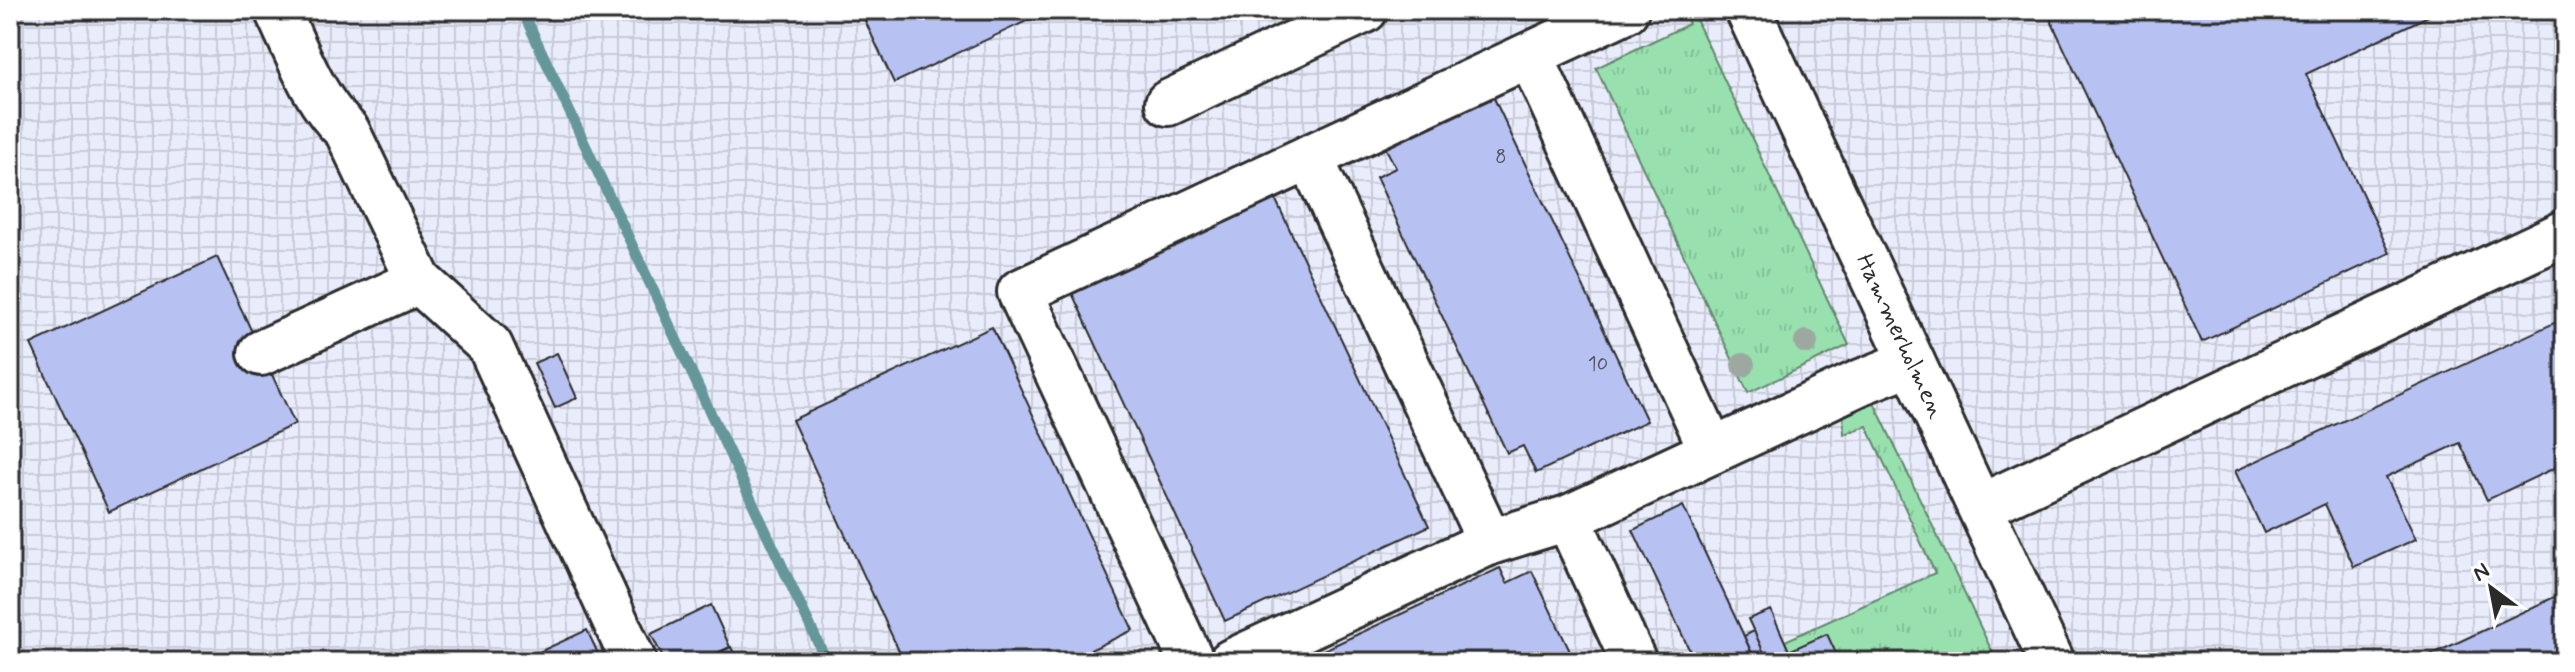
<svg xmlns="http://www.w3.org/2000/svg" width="2575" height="672" viewBox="0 0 2575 672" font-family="Mynerve,sans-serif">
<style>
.industrial{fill:url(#industrial-grid)}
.grass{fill:url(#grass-tufts);stroke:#62866d;stroke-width:2}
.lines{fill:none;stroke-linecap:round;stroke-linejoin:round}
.stream{stroke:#65969a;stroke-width:11}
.building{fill:#b7c2f3;stroke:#2b2b2b;stroke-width:2}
.minor-casing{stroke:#2b2b2b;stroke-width:50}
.minor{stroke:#fff;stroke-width:44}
.tree{fill:#9da9a0}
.labels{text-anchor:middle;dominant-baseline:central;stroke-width:6;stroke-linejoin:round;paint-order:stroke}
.number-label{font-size:20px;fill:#4e515d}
.street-label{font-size:24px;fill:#2b2b2b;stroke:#fff}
</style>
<defs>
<pattern id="industrial-grid" width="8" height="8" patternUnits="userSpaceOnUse" patternTransform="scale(2)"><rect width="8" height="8" fill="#e9edfb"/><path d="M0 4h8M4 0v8" fill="none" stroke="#c8cbd7"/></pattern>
<pattern id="grass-tufts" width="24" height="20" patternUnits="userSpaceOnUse" patternTransform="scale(2)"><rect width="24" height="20" fill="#98e1af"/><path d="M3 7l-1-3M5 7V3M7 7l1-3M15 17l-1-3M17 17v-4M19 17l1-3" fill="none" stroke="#83c197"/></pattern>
</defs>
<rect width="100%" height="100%" fill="#fff"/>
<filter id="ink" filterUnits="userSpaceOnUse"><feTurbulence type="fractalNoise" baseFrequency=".0125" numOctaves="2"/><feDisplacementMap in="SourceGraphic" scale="16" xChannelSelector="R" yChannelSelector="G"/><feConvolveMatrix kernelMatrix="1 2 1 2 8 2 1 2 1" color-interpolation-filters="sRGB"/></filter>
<g filter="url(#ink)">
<rect class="industrial" x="10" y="10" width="2555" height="652"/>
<g class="grass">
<polygon points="1683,11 1692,11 1849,345 1748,393 1596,68 1689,24"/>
<polygon points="1872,398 1997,662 1840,662 1789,651 1785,641 1935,573 1867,426 1844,434 1843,411"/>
</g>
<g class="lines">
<polyline class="stream" points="522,10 827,662"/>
</g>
<g class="building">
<polygon points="860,10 1050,10 894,83"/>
<polygon points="2046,10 2441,10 2306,74 2390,253 2202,342"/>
<polygon points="1491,92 1647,421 1536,473 1523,446 1507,453 1376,177 1396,168 1383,143"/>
<polygon points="1274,196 1429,526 1225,621 1071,291"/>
<polygon points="217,257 295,424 109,512 31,344"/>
<polygon points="2565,318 2565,463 2487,500 2460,443 2386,477 2416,539 2354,567 2325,504 2264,533 2235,471"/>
<polygon points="992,327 1133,630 1065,662 904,662 792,420"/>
<polygon points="557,353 577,398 555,408 534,363"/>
<polygon points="1683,506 1744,636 1756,662 1695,662 1633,530"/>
<polygon points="1500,568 1507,583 1532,571 1575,662 1298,662"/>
<polygon points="2565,592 2565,662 2416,662"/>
<polygon points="711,605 730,647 697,662 665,662 651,634"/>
<polygon points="1771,610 1789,651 1827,634 1840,662 1768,662 1748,619"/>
<polygon points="587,630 602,662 530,662 528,657"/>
<polygon points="1754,631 1768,662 1756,662 1744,636"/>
<polygon points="731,647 738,662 700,662"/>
</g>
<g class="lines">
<defs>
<g id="minor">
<path d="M277,10C297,51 313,100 347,131L419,281L490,346L634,662"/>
<path id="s1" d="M1748,10L2052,662"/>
<polyline points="1530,55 1712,451"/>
<polyline points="1168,103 1365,10"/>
<polyline points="1310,157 1490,542"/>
<polyline points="261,353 419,281"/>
<polyline points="1980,507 2565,233"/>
<polyline points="1568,518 1634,662"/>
<polyline points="1192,662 1020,292 1626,10"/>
<polyline points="1231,662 1490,542 1568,518 1861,382 1912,362"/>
</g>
</defs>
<use href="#minor" class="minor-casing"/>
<use href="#minor" class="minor"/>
</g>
<g class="tree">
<circle cx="1806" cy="342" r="12"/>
<circle cx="1743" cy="365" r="12"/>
</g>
</g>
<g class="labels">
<g class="number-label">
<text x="1501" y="157">8</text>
<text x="1598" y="364">10</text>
</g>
<g class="street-label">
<text stroke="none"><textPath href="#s1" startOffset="360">Hammerholmen</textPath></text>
</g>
</g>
<rect width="2575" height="672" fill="none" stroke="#fff" stroke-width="40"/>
<rect x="20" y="20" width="2535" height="632" fill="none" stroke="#2b2b2b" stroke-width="3" filter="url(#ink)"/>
<g transform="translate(2491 588) rotate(328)" stroke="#ffffff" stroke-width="6" paint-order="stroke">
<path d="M0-6L14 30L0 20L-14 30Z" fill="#2b2b2b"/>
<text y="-12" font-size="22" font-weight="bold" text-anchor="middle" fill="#2b2b2b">N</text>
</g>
</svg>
